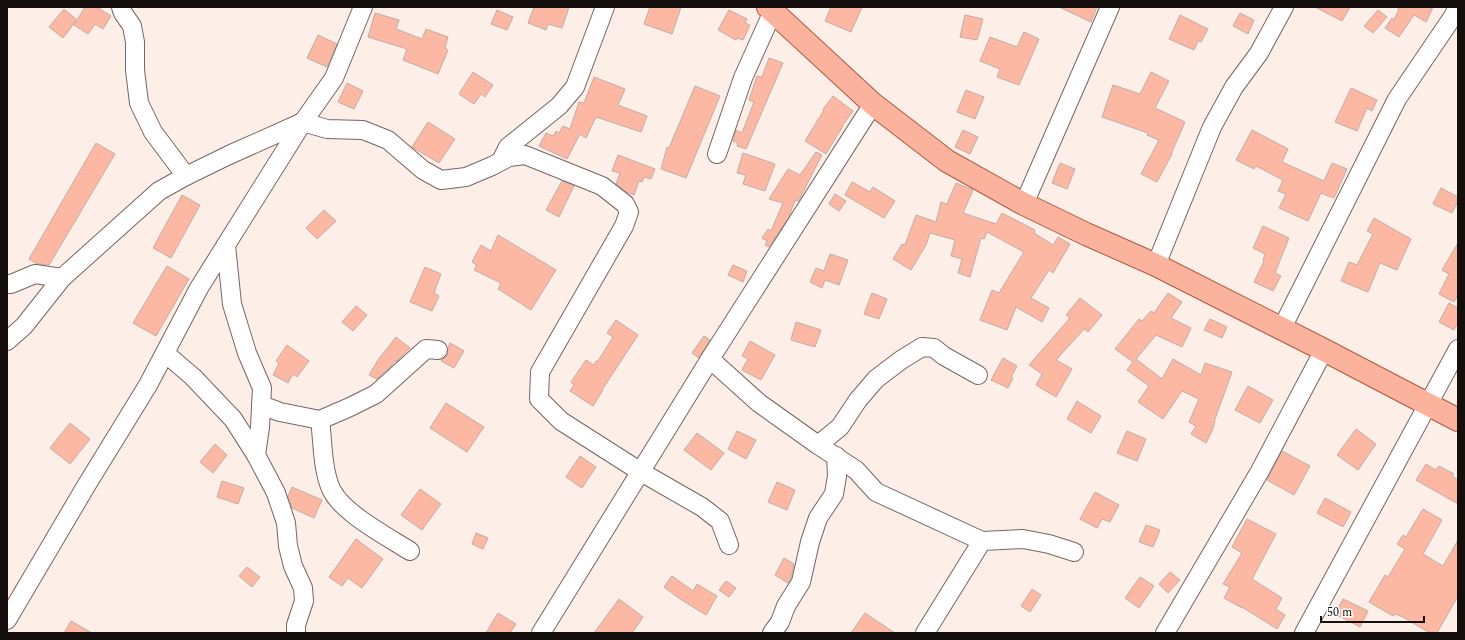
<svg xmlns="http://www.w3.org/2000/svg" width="1465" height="640" viewBox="0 0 1465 640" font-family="Spectral,serif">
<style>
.building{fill:#fcb8a2;stroke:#c1ada7}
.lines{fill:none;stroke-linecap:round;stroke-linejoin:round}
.minor-casing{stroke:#776560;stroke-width:20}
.major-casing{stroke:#aa593f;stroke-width:24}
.minor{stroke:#fff;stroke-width:18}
.major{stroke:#fcb39d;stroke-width:22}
</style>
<rect width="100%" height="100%" fill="#feeee8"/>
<g class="building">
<polygon points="85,7 97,7 111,16 103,29 95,24 88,34 74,25 76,21 63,38 49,27 64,9 77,20"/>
<polygon points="534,7 569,7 562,28 548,24 546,30 528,23"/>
<polygon points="650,7 681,7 672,34 644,24"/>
<polygon points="831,7 862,7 851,32 825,21"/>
<polygon points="1059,7 1097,7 1091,22"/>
<polygon points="1315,7 1350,7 1342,21"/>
<polygon points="1396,7 1433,7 1426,22 1414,15 1399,37 1385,28 1392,18 1394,20 1399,9"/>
<polygon points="497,10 513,17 507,30 491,24"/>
<polygon points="729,10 747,19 745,23 750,25 743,40 737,38 736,40 718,30"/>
<polygon points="1378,10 1387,17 1373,33 1364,26"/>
<polygon points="375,13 399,20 396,29 422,39 426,29 448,37 445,48 448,50 438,74 403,60 407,49 368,37"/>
<polygon points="1240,13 1254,20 1248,34 1233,26"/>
<polygon points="965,15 983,19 977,40 960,37"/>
<polygon points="1180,15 1208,29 1201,42 1198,41 1194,50 1169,39"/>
<polygon points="1024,32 1039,39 1019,85 997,77 1000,69 980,61 990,37 1017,47"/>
<polygon points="318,35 337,44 327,67 307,58"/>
<polygon points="769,58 783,63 746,149 737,146 738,143 733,141 736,130 742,133 754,102 749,100 757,76 762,77"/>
<polygon points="473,72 493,85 485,97 481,94 474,104 459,94"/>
<polygon points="1151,72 1169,81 1155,108 1185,122 1171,154 1172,154 1157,182 1141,174 1159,140 1147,135 1148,133 1102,117 1113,85 1140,94"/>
<polygon points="594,77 625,89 618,105 647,116 641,132 596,117 586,138 580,134 567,159 539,146 546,133 553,136 556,131 559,133 563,126 570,129 579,102 584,103"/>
<polygon points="347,83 363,91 354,109 338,102"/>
<polygon points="695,86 720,96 686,178 661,169 667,147 669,148"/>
<polygon points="1351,88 1377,100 1372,111 1367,108 1357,131 1335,122"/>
<polygon points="966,90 984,97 975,119 957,112"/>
<polygon points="833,96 853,111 842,126 843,126 826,154 805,141 824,110 823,109"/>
<polygon points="428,122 455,139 439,163 412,147"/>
<polygon points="963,130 978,137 970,154 955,147"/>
<polygon points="1252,130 1288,149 1282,162 1324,181 1332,163 1347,169 1334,198 1321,193 1308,221 1279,208 1286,194 1278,191 1283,180 1256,166 1254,169 1236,160"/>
<polygon points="96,143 115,154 49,265 37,264 29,259"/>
<polygon points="816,152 822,155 799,200 798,201 795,200 789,217 769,247 765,245 767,241 762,238 768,229 771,231 783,203 769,199 788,169 800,175"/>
<polygon points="743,153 775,164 765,191 743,184 746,175 737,173"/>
<polygon points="618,155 655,169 651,179 644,177 642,182 639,181 634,195 626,192 616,184 620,173 612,171"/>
<polygon points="1060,163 1075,169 1067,189 1052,183"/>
<polygon points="562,181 574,186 559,217 546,210"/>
<polygon points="852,182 870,192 873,187 895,201 884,218 845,195"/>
<polygon points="956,183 973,190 963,213 996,224 1002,213 1035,230 1034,233 1053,245 1058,237 1070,244 1053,273 1049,270 1031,298 1049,308 1042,322 1016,307 1007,330 980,320 992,290 999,293 1024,252 987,232 984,239 981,238 970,277 958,273 962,259 951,256 955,240 930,233 926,245 911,270 893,259 902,244 905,245 916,215 936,222 941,202 947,204"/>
<polygon points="1441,188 1458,197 1458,201 1452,213 1433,204"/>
<polygon points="835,194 846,201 839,211 829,204"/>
<polygon points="182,195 200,205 171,258 153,248"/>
<polygon points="324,210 336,221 317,239 306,228"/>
<polygon points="1374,218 1411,239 1397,270 1380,263 1368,292 1341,281 1349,262 1357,265 1373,234 1367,231"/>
<polygon points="1263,226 1289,238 1275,273 1281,276 1273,291 1254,282 1264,261 1263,261 1265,254 1253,248"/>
<polygon points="498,235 556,270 531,310 498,289 501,283 474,270 477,265 472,262 481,245 491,251"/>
<polygon points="1458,243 1458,295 1454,302 1439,294 1449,274 1442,270"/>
<polygon points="830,254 848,260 839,285 825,280 822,288 810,282 816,268 824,271"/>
<polygon points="733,265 747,271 743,282 728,275"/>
<polygon points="167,266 189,279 156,336 133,323"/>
<polygon points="425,267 441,274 434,293 439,296 432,311 410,302"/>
<polygon points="872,293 887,299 879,319 864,314"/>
<polygon points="1168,293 1182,302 1171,318 1191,328 1182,347 1156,335 1136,359 1162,379 1173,359 1201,375 1205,363 1232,372 1214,422 1215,422 1212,431 1206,443 1191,434 1196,426 1189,422 1199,399 1182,391 1163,419 1138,402 1149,386 1127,370 1133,362 1115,349 1139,319 1142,321 1151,311 1154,313"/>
<polygon points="1080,298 1102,315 1088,332 1084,329 1056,360 1072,369 1056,397 1036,385 1042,374 1029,365 1070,318 1066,315"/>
<polygon points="1449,303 1458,308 1458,322 1454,330 1439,322"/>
<polygon points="356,306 367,315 353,331 342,322"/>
<polygon points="1210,319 1227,327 1222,338 1204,330"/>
<polygon points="616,320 638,335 602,390 603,390 593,406 570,391 574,385 571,382 586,360 594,365 596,361 598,361 613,337 607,333"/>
<polygon points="796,322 821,330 815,347 791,340"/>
<polygon points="704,336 710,340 699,358 692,353"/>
<polygon points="396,337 410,348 396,362 395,360 392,365 377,379 369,375 378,360"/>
<polygon points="750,341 775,355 761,380 742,370 748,359 742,356"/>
<polygon points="450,343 464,351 454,368 441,361 447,356 448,348"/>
<polygon points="287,345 309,361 297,377 293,374 288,383 273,375 279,363 276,361"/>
<polygon points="1003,358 1017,366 1011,377 1013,378 1008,388 991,380"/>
<polygon points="1248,386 1273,400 1260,423 1235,410"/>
<polygon points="1077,401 1101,416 1091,433 1067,419"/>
<polygon points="446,403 484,427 467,452 430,428"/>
<polygon points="70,423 90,439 70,464 50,448"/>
<polygon points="1356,429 1376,444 1358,470 1337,455"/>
<polygon points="737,431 756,440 746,459 728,449"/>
<polygon points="1127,431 1146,439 1137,461 1117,453"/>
<polygon points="697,433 724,453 711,470 684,450"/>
<polygon points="215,444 227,455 213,473 200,462"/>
<polygon points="1282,451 1310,466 1294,495 1267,480"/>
<polygon points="580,456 596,467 582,488 566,477"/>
<polygon points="1426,464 1436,470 1439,466 1454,474 1452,476 1458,480 1458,504 1416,480"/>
<polygon points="222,481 244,488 238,504 217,497"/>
<polygon points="777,482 795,490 787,510 768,502"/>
<polygon points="292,487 322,500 314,518 292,508 288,496"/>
<polygon points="420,489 441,504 422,530 401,515"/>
<polygon points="1095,492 1119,505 1110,522 1102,519 1097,528 1080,519"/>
<polygon points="1325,498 1351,512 1343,527 1317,513"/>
<polygon points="1423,509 1442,520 1423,554 1443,566 1458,540 1458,596 1437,633 1430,633 1401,616 1394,614 1393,616 1369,602 1385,575 1388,577 1405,549 1397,544 1403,535 1406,537"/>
<polygon points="1247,519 1276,534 1252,579 1282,598 1276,609 1285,615 1277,629 1242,607 1242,608 1224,598 1230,587 1223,584 1242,553 1232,547"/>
<polygon points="1146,525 1160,530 1153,547 1139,542"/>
<polygon points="476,533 488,538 483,549 472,544"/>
<polygon points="356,539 383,559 362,588 348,578 342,586 329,577"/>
<polygon points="784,558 794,564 791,578 788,583 775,575"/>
<polygon points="247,567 260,577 252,587 239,576"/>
<polygon points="1170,572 1180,580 1168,593 1159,584"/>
<polygon points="672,576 693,591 697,584 717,596 706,615 680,599 664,587"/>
<polygon points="1140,577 1154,586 1139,608 1125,598"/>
<polygon points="726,581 736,588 729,597 719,590"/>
<polygon points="1032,589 1041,595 1030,612 1021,606"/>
<polygon points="619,599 643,617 632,633 594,633"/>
<polygon points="1343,599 1368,611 1360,627 1335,614"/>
<polygon points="498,613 516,624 510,633 486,633"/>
<polygon points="865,613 895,633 851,633"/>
<polygon points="71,621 92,633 64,633"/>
</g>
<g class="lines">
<defs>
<g id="minor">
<polyline points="121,7 123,13 132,26 135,42 135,70 139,103 153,132 186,176"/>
<polyline points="717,154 743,78 773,11"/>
<polyline points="501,161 508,147 559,106 575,87 605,7"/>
<polyline points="1024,204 1110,7"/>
<polyline points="226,245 232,304 247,353 262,388 260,427 256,455"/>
<polyline points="1156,265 1212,127 1234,87 1259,53 1284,7"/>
<polyline points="7,284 11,284 35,274 62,278 159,191 186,176 229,155 303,122 327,129 363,130 388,140 423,170 441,180 466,177 492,166 509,157 525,155 602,186 625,204 629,212 624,226 540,372 539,399 561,421 641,472 702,507 720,521 729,545"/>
<polyline points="1282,328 1397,99 1454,15 1457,7"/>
<polyline points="7,341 24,326 62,278"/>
<polyline points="165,353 193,377 233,419 256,455 276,493 286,523 288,546 293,566 303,588 304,601 296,625 296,633"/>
<polyline points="710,359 759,403 818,445 856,470 876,492 982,541 1023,539 1049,544 1074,552"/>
<polyline points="261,405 280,412 320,420 350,407 376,394 426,349 438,350"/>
<path d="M320,420C323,442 322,468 331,489C342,513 388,537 410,551"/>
<polyline points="818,445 840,427 858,400 876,379 901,360 922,347 934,348 944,356 978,375"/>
<polyline points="7,620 86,486 148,385 199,288 303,122 334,78 363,7"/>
<polyline points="541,633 710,359 873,104"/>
<polyline points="772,633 780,622 786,606 801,582 810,542 818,518 834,494 837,476 836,456"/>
<polyline points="925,633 982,541"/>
<polyline points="1165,633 1260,471 1324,350"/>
<polyline points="1304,633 1458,349"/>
</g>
<polyline id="major" points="768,7 873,104 947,161 1024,204 1086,234 1156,265 1324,350 1458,420"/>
</defs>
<use href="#minor" class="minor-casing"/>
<use href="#major" class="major-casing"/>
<use href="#minor" class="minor"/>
<use href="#major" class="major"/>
</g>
<rect width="1465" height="640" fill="none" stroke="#140e0c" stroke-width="16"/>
<path d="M1321 616v6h103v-6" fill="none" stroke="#140e0c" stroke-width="2"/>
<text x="1327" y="616" font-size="12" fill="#140e0c" stroke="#ffffff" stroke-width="3" paint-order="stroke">50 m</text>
</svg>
